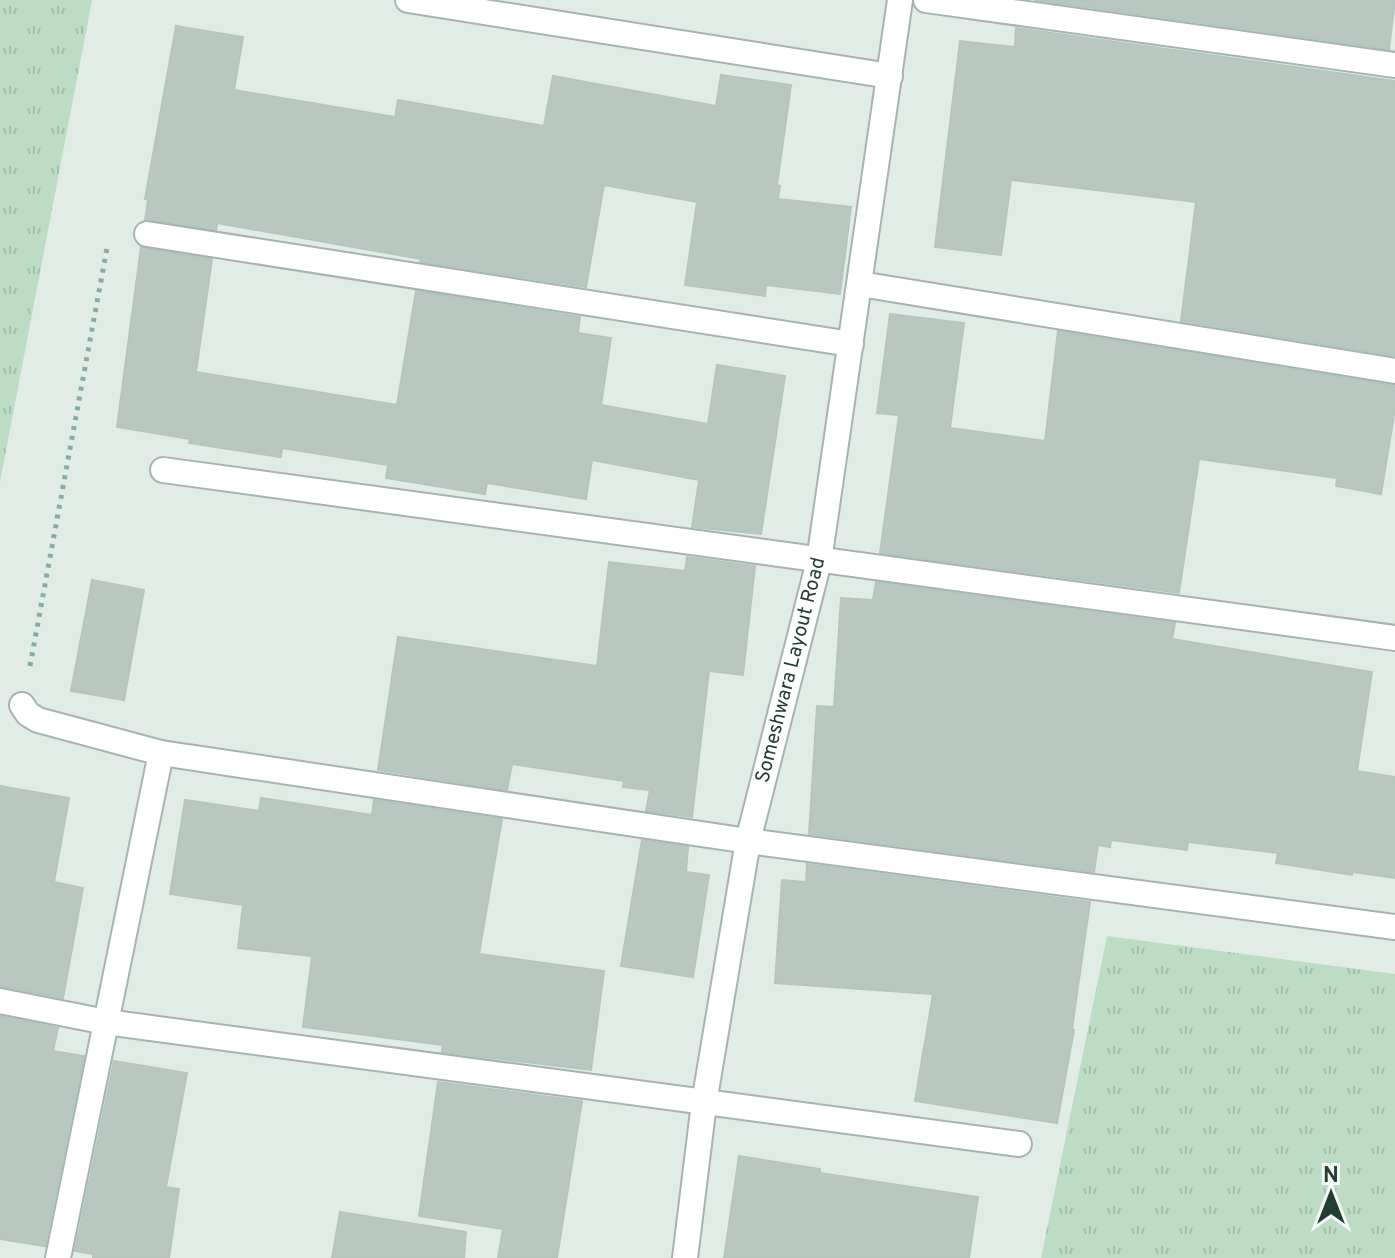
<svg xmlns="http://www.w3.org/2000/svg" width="1395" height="1258" viewBox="0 0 1395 1258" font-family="Overpass,sans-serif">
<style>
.grass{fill:url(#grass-tufts)}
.building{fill:#b8c7c0;stroke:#b5c6be;stroke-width:2}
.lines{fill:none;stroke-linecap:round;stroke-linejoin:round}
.minor-casing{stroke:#a5b4ae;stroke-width:28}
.path{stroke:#84afa0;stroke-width:5;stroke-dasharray:4 6;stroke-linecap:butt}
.minor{stroke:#fff;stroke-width:24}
.labels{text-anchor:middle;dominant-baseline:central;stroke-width:6;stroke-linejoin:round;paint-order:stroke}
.street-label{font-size:20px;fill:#233d35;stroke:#f3f9f6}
</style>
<defs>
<pattern id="grass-tufts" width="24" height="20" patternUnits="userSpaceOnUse" patternTransform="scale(2)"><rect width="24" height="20" fill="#bcddc4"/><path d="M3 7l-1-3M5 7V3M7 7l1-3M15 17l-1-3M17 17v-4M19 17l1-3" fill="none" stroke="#a1bfa9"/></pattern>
</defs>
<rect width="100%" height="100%" fill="#e2ece7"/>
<g class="grass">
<polygon points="0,0 92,0 0,482"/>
<polygon points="1107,936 1395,974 1395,1258 1041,1258"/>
</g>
<g class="building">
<polygon points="1035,0 1395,0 1389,49"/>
<polygon points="176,26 243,37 234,90 395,117 398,100 544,126 553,76 716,106 721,75 791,85 777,185 780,186 778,199 851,207 840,294 766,285 765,296 685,285 697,202 604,185 586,287 420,262 421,259 217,223 216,230 145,220 148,200 145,199"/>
<polygon points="1016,28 1395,81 1395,356 1181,321 1196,202 1011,180 1001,255 935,247 960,41 1015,47"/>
<polygon points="141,247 212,259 196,372 397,405 416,291 580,317 578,333 611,338 601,405 708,424 717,365 785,376 761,534 692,527 699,480 592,460 586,499 487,483 485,494 386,478 388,465 282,448 281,457 189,443 190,439 117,427"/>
<polygon points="890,314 964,323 950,428 1045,441 1058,331 1395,386 1395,409 1381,494 1336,486 1337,478 1199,459 1179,593 880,553 899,415 877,413"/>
<polygon points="687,557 755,566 743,675 709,671 692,817 646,811 650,790 623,787 624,781 512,764 507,790 378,770 398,637 597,666 609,562 685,571"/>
<polygon points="92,580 144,590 124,700 71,691"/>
<polygon points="876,582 1175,623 1172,639 1372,672 1357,771 1395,777 1395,878 1353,872 1352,875 1276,863 1278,853 1188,842 1187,850 1111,840 1110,847 1098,845 1094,872 809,834 817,706 834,707 841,598 873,600"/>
<polygon points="0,786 69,798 54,882 83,888 63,998 0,986"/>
<polygon points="261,798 372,815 374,800 502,819 479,954 604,971 591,1070 442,1052 443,1045 303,1027 312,956 238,948 243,905 170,894 185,800 259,811"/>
<polygon points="642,840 688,847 686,872 709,875 693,977 621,966"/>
<polygon points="807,864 1090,902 1072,1029 1074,1030 1057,1123 915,1101 933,994 775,983 782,880 806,882"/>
<polygon points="0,1016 58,1028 53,1051 84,1056 45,1246 0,1239"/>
<polygon points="114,1061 187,1073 166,1187 179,1189 169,1258 93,1258 93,1254 75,1251"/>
<polygon points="438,1082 582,1101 557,1258 498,1258 503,1229 419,1216"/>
<polygon points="739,1156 820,1169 820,1173 978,1197 969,1258 724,1258"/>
<polygon points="340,1212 466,1232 464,1258 332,1258"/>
</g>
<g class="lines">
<defs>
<g id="minor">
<polyline points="408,0 890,76"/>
<polyline points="926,0 1395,65"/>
<polyline points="147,234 851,344"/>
<polyline points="860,284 1395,371"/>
<polyline points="163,470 1395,638"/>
<polyline points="22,705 28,714 38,720 161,753 748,841 1395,927"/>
<polyline points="0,1001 106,1022 1019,1144"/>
<polyline points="58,1258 161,753"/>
<path id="s1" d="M685,1258L704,1103L748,841L819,561L900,0"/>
</g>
</defs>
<use href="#minor" class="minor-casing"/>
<polyline class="path" points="30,666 107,248"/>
<use href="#minor" class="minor"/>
</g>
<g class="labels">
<g class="street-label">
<text stroke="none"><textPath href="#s1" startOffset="598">Someshwara Layout Road</textPath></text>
</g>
</g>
<g transform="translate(1331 1194)" stroke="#f3f9f6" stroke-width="6" paint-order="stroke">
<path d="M0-6L14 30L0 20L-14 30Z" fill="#233d35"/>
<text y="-12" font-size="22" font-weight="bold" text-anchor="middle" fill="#233d35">N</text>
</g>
</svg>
